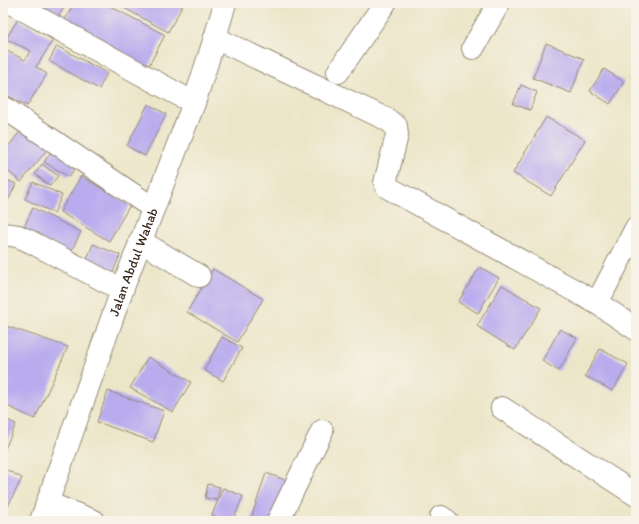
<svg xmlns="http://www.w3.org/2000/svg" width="639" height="524" viewBox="0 0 639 524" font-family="Itim,sans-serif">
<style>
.building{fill:#b9acee}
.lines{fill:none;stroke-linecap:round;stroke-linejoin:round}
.minor-casing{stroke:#948874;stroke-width:24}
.minor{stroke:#fff;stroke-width:22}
.labels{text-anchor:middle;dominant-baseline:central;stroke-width:3;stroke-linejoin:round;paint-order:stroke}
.street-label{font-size:14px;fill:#3b2a1e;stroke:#f7f3e8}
</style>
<rect width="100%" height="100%" fill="#f7f3e8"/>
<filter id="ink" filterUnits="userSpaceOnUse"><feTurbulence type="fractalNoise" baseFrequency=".025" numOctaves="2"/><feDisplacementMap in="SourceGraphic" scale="8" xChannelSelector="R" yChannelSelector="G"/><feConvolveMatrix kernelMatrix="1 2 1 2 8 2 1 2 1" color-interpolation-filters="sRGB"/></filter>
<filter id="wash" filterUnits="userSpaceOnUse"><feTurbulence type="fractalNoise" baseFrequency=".012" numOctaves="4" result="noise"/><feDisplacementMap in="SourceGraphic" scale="16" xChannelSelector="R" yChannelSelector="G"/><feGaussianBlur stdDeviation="0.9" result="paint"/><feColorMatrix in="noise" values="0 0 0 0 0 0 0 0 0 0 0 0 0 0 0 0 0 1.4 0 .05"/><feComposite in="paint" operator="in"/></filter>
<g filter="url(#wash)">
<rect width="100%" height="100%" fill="#ece6c9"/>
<g id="blocks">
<g class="building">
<polygon points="36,3 67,3 58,17"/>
<polygon points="74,3 104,3 165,35 145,73 60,29"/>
<polygon points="115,3 184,3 168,32"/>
<polygon points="18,19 53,40 36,67 47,74 27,106 3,93 3,49 25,60 31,51 6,39"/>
<polygon points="546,43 584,59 571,93 533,78"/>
<polygon points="57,46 107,73 99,89 49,61"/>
<polygon points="604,69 624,82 610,104 590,91"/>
<polygon points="521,85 537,92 530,110 513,104"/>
<polygon points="148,104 166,114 145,156 127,146"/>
<polygon points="546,117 585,140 551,196 513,173"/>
<polygon points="26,124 51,145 21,182 3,167 3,153"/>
<polygon points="56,144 80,159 69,177 44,162"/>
<polygon points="42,164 58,176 50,186 35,174"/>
<polygon points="81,176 130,205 109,241 60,212"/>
<polygon points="3,178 16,184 9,199 3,197"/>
<polygon points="33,182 62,195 54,213 25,199"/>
<polygon points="3,199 8,201 3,212"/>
<polygon points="33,208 81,232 69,256 21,233"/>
<polygon points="93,244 120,255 111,277 84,266"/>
<polygon points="480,267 499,278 478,313 458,302"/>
<polygon points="213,269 263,299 237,342 187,312"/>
<polygon points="502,285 541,308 515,350 477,326"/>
<polygon points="3,325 68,347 35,419 3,404"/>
<polygon points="560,329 577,338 559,371 542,361"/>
<polygon points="222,337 242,348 223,381 204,370"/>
<polygon points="600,349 628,364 613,391 585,376"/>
<polygon points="148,357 191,382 173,412 130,388"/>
<polygon points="108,391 164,411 153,442 97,422"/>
<polygon points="3,418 16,424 3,453"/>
<polygon points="3,468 22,478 3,516"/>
<polygon points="266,473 288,481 274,521 256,521 251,519"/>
<polygon points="208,484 220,487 217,500 205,498"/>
<polygon points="223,488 243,496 233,521 227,521 212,515"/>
</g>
</g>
</g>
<g filter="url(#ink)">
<use href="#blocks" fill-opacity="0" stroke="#948874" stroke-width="1"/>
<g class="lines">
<defs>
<g id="minor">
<polyline points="11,3 194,103"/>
<polyline points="215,38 386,119 396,126 397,135 385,183 387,187 597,303 636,329"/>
<polyline points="473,48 499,3"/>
<polyline points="338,72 385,3"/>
<polyline points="3,107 153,208"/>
<polyline points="3,234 18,236 31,242 122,290"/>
<polyline points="140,241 199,276"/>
<polyline points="597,303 636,228"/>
<polyline points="502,408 636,495"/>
<polyline points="47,503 94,521"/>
<polyline points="441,517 447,521"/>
<path id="s1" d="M41,521L122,290L194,103L215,38L225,3"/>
<polyline points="278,521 322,431"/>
</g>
</defs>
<use href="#minor" class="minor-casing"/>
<use href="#minor" class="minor"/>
</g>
</g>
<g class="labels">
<g class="street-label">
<text stroke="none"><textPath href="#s1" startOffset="275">Jalan Abdul Wahab</textPath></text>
</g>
</g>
<rect width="639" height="524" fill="none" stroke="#f7f3e8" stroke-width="16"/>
</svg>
